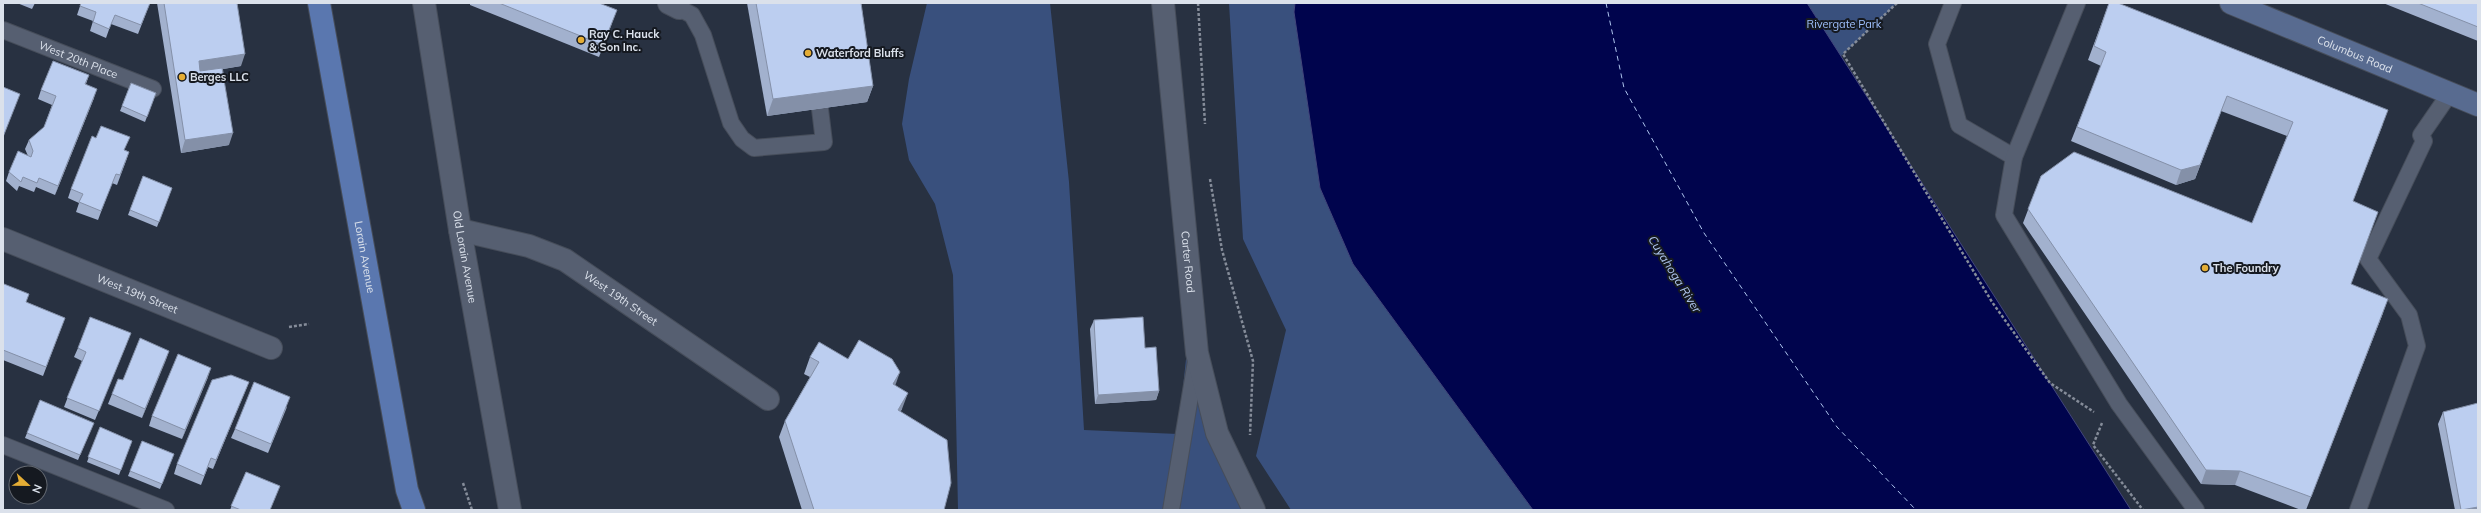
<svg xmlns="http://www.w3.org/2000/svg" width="2481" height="513" viewBox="0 0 2481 513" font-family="Mulish,sans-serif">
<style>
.green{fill:#39507d}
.water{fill:#00044d;stroke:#42467c}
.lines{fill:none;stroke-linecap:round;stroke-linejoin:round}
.ferry{stroke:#aec5ee;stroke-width:1;stroke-dasharray:5 4;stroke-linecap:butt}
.lane-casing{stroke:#464d5a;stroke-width:18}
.street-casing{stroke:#464d5a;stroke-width:24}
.secondary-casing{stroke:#464d5a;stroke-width:24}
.primary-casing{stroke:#464d5a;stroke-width:24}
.path{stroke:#858c99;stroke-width:2.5;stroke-dasharray:3 2;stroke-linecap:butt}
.lane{stroke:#565f71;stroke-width:16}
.street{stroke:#565f71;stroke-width:22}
.secondary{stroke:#586b90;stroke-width:22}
.primary{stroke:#5a77af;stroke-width:22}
.wall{fill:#a2b1ce}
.shaded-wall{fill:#8490a8}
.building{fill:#bccef0;stroke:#8490a8}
.poi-dot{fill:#e4ad35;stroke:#151920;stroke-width:1.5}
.labels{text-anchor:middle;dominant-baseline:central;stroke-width:4;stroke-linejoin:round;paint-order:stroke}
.park-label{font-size:11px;fill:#9fc0fd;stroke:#151920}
.poi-label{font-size:11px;font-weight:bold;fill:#dbe1eb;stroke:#151920;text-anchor:start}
.street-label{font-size:11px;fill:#dbe1eb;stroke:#151920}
.water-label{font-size:12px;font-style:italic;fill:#aec5ee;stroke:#151920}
</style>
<rect width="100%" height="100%" fill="#283141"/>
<g class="green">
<polygon points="927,3 1050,3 1069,182 1084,430 1178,434 1187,350 1252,510 958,510 953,275 935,204 909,160 902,124 909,79"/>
<polygon points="1229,3 1295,3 1294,12 1320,188 1353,264 1533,510 1291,510 1256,456 1286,330 1243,239"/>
<polygon points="1807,3 1897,3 1840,57"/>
</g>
<polygon class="water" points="1295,3 1807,3 2131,510 1533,510 1353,264 1320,188 1294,12"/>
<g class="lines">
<polyline class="ferry" points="1606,3 1624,88 1704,233 1837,427 1916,510"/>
<defs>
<g id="lane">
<polyline points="1953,3 1937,44 1959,125 2014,157"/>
<polyline points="2077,3 2014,157 2004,215 2119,404 2196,510"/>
<polyline points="679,8 692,15 703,35 731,123 742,139 754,148 824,142 820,109"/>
<path id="s1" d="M3,30L153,89"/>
<polyline points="3,445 166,510"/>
<polyline points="1171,510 1196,361"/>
<polyline points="2358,510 2417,346 2409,315 2368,259 2424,141 2421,135 2450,93"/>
</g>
<g id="street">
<path id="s2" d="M424,3L460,230L510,510"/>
<polyline points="669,3 679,8"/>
<path id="s3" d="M1163,3L1197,353L1217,433L1254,510"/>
<path id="s4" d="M460,230L529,246L565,260L768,399"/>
<path id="s5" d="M3,239L271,348"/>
</g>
<g id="secondary">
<path id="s6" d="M2231,3L2478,105"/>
</g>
<g id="primary">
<path id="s7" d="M319,3L407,490L414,510"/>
</g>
</defs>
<use href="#lane" class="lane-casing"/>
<use href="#street" class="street-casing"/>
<use href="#secondary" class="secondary-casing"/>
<use href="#primary" class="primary-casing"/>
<g class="path">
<polyline points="1198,3 1205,124"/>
<polyline points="1897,3 1843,54 1992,302 2050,383 2094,412"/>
<polyline points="1210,179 1222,250 1253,361 1250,435"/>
<polyline points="289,327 309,324"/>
<polyline points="2102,423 2093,445 2143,510"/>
<polyline points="463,483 472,510"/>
</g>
<use href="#lane" class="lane"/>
<use href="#street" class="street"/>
<use href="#secondary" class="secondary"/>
<use href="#primary" class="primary"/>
</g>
<g class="wall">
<polygon points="17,3 35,3 32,9"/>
<polygon points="81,3 150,3 138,34 111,24 106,38 90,31 93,21 77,15"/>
<polygon points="157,3 237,3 241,66 223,69 229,145 181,153"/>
<polygon points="470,3 599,3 612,23 599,57 470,5"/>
<polygon points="747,3 861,3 873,86 867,102 767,116"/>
<polygon points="2109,3 2383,124 2353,201 2351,284 2383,313 2306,510 2301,510 2235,485 2201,484 2023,223 2041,176 2252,223 2287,136 2221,111 2195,179 2176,185 2071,141 2101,66 2088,60"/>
<polygon points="2383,3 2478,3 2478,41"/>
<polygon points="89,75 86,84 94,98 55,195 36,187 34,192 19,186 17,191 6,181 9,172 28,156 25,149 29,140 44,127 52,105 38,99 41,90"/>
<polygon points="131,83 156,93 145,122 120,111"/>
<polygon points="125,150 129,152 126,161 117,185 112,183 98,220 76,212 79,203 68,198 71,189"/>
<polygon points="143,176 172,188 157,227 128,215"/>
<polygon points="3,285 26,302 65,318 43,376 3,360"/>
<polygon points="1094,320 1145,348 1159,391 1156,400 1095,404 1090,329"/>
<polygon points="127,343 95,420 64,407 82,361 74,357 78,348"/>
<polygon points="169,351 142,418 108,404 112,394 123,380"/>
<polygon points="810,357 848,359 895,385 902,409 900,412 944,510 802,510 779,437 785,421 810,377 804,374"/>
<polygon points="208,377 182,439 149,426 152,416"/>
<polygon points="249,382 213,469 208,467 201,485 174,474 177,464"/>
<polygon points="287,407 268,453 231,438 235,429"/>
<polygon points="2443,412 2478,510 2455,510 2438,424"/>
<polygon points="92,427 78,460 25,438 27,433"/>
<polygon points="100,427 132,441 119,475 87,462"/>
<polygon points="142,441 174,454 160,489 128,476"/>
<polygon points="246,472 270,510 230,510"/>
</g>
<g class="shaded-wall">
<polygon points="617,10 612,23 599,57 603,45"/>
<polygon points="245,54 241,66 194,74 199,61"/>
<polygon points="873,86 867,102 767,116 773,99"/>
<polygon points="97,89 94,98 55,195 58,186"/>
<polygon points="2227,96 2195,179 2176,185 2181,170"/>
<polygon points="233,133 229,145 181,153 185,140"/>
<polygon points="2388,299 2383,313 2306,510 2311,497"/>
<polygon points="169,351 166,360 142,418 145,409"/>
<polygon points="211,368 208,377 182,439 185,430"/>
<polygon points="900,372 894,389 893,384"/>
<polygon points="249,382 245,391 213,469 216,460"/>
<polygon points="1159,391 1156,400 1095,404 1098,395"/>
<polygon points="908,393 902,409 892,427 898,410"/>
<polygon points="2206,470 2240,471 2235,485 2201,484"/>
<polygon points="2478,507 2478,510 2461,510"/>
</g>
<g class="building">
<polygon points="81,3 150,3 141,25 115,15 109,29 93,22 96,12 80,6"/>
<polygon points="164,3 237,3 245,54 199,61 200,71 222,68 233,133 185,140"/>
<polygon points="499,3 599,3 617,10 603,45"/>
<polygon points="756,3 861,3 873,86 773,99"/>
<polygon points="2109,3 2118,3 2388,110 2353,201 2378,212 2351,284 2388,299 2311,497 2240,471 2206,470 2028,209 2041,176 2074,152 2252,223 2293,122 2227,96 2200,165 2181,170 2077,127 2106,52 2094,46"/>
<polygon points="2418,3 2478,3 2478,27"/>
<polygon points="53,61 89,75 85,84 97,89 58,186 39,178 37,183 23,177 21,182 9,172 18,151 31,157 33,151 29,140 44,127 56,96 41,90"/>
<polygon points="131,83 156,93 147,117 122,106"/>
<polygon points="3,87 20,94 3,137"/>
<polygon points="101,126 130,137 124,150 129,152 120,175 116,174 101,211 79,202 83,194 71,189 92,136 96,138"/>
<polygon points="143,176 172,188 159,222 130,210"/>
<polygon points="4,284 29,294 26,302 65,318 46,367 3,350 3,285"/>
<polygon points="90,317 131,333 99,411 67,398 86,352 78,348"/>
<polygon points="1143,317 1145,348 1156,347 1159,391 1098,395 1094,320"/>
<polygon points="140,338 169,351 145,409 112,394 118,379 123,380"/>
<polygon points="859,340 892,359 900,372 893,384 908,393 898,410 947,440 951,483 944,510 814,510 785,421 819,362 810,357 819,342 848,359"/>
<polygon points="178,354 211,368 185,430 152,416"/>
<polygon points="231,375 249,382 216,460 211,458 204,476 177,464 212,380"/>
<polygon points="254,382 290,397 271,444 235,429"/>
<polygon points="40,400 94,423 80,455 27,433"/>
<polygon points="2478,403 2478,507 2461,510 2443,412"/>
<polygon points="100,427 132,441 121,470 88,457"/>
<polygon points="142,441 174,454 162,484 130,471"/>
<polygon points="246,472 280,486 270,510 241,510 231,506"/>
</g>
<g class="poi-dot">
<circle cx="581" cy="40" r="4"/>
<circle cx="808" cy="53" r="4"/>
<circle cx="182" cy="77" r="4"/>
<circle cx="2205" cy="268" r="4"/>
</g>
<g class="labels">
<g class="park-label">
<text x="1844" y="24">Rivergate Park</text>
</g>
<g class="poi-label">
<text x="589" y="34">Ray C. Hauck<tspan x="589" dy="13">&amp; Son Inc.</tspan></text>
<text x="816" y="53">Waterford Bluffs</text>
<text x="190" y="77">Berges LLC</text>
<text x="2213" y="268">The Foundry</text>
</g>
<g class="street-label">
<text stroke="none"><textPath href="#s6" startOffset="134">Columbus Road</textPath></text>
<text stroke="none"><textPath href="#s1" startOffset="81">West 20th Place</textPath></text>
<text stroke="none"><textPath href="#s7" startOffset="258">Lorain Avenue</textPath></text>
<text stroke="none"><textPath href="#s2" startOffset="257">Old Lorain Avenue</textPath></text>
<text stroke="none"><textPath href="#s3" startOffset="260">Carter Road</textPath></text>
<text stroke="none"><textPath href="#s5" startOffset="145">West 19th Street</textPath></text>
<text stroke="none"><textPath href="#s4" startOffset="177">West 19th Street</textPath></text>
</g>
<g class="water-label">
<text transform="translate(1675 274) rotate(58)">Cuyahoga River</text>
</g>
</g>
<rect width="2481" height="513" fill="none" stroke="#dbe1eb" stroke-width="8"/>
<g transform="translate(28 485) rotate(112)"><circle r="19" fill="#151920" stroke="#646971"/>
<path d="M0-3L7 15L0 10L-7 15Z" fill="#e4ad35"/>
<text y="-6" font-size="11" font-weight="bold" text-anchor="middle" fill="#dbe1eb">N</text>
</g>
</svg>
